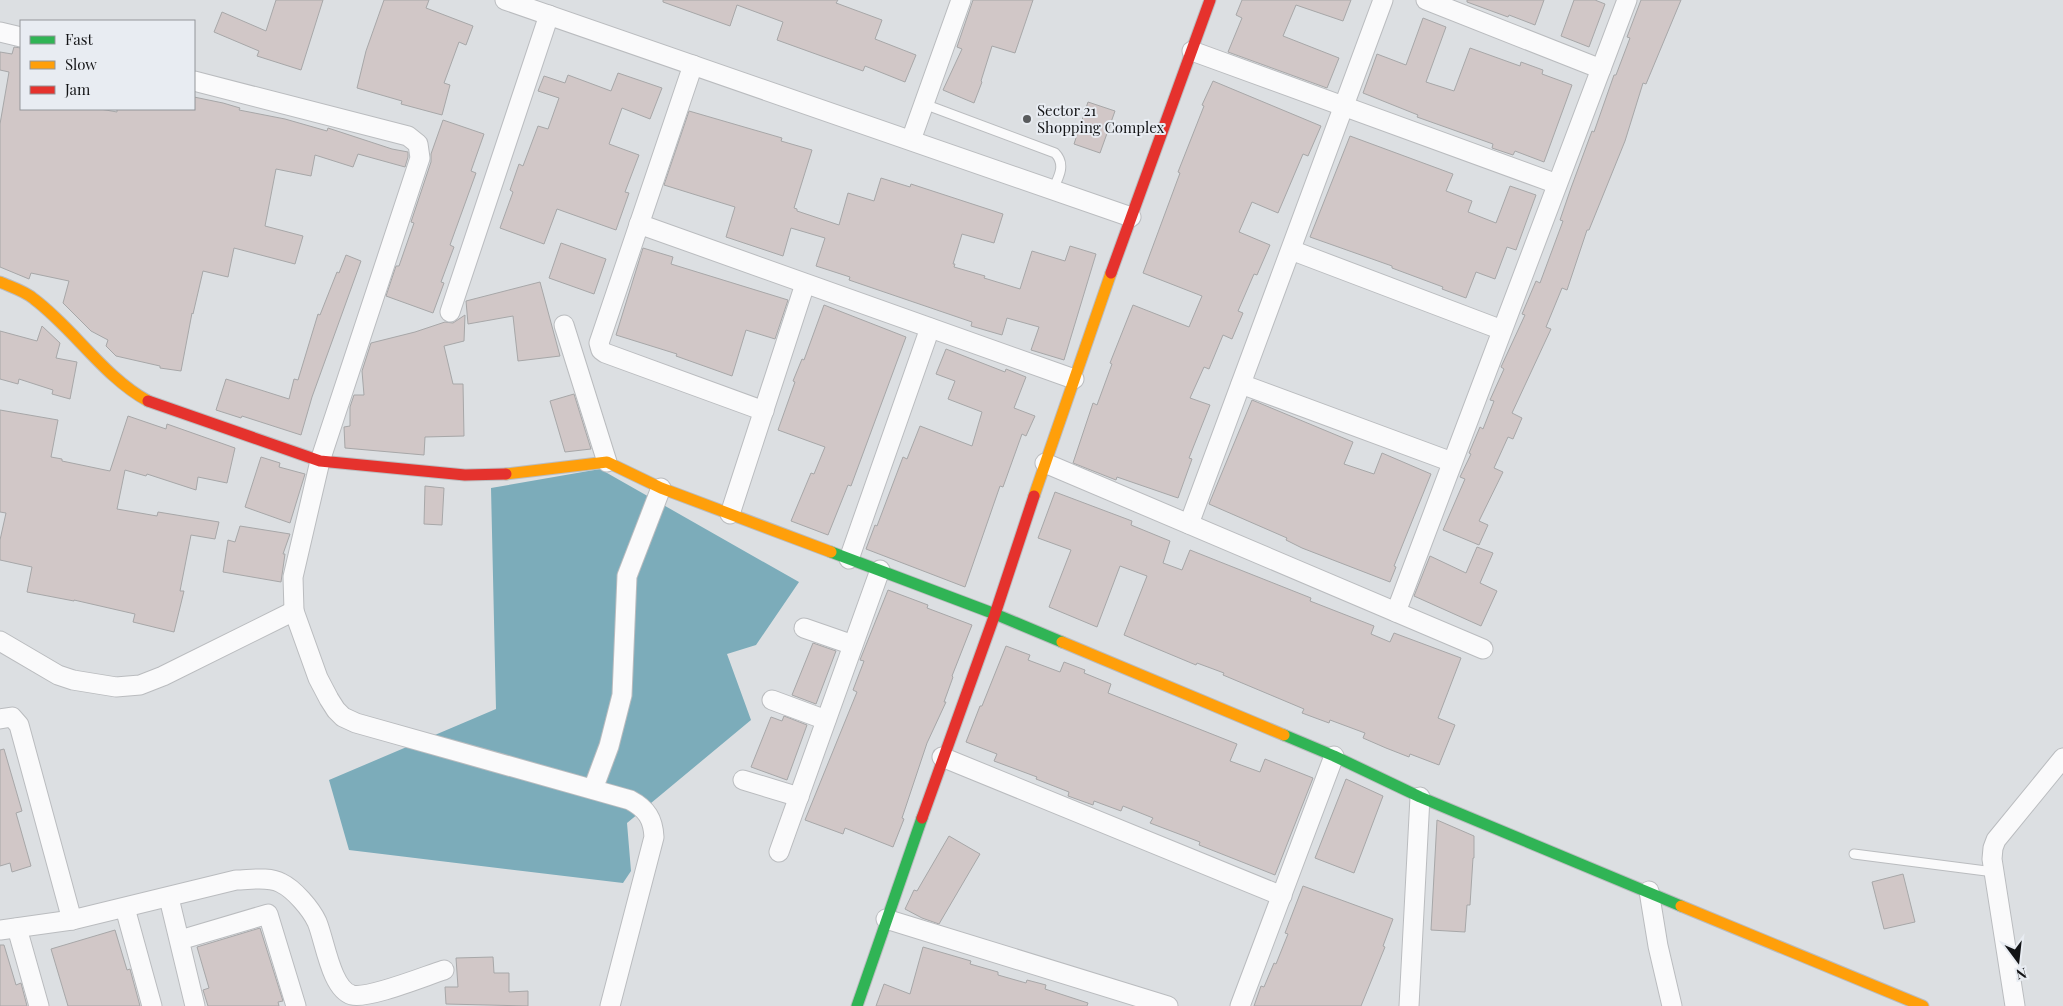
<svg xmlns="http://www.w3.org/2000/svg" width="2063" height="1006" viewBox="0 0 2063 1006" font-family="'Playfair Display',serif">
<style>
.water{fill:#7cacba}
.building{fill:#d1c7c7;stroke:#a7a7a8}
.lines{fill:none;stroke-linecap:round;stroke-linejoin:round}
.lane-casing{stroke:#babcbf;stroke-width:11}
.street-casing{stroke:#babcbf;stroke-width:21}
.fast-casing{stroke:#babcbf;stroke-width:13}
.slow-casing{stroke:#babcbf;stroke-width:13}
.jam-casing{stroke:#babcbf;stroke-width:13}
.lane{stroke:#fafafb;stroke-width:9}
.street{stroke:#fafafb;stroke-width:19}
.fast{stroke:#30b455;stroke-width:11}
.slow{stroke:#ff9f0a;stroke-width:11}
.jam{stroke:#e5322d;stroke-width:11}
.poi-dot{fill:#595b5d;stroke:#e8ecf2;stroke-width:2}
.labels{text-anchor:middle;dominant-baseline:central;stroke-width:4;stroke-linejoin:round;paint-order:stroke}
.poi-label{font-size:15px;fill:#131416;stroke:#e8ecf2;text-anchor:start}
</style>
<rect width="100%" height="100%" fill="#dcdfe2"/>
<polygon class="water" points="600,469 799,582 756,645 727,654 751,720 627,823 631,871 623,883 349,850 329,780 496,709 491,488"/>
<g class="building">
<polygon points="276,0 323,0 301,70 257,56 259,51 214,32 222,12 266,31"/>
<polygon points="384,0 429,0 426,8 473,26 466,45 459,42 444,83 450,85 442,115 401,104 402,101 357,88 366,51"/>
<polygon points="663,0 838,0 836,3 882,20 875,39 916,55 905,82 865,66 863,71 777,40 783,22 737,5 730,26 663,2"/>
<polygon points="973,0 1033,0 1015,53 992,46 981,81 982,82 974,103 943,90 962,49 957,47"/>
<polygon points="1242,0 1351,0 1343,21 1296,5 1283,36 1339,58 1327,88 1228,52 1242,18 1236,15"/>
<polygon points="1467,0 1544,0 1535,25 1509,15 1508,17 1467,2"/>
<polygon points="1574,0 1595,0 1605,4 1589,47 1561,36"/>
<polygon points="1641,0 1681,0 1646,84 1643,83 1625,141 1589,230 1587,230 1567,290 1562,288 1546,327 1551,329 1512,413 1522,418 1513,439 1508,437 1494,468 1503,472 1479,521 1488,525 1479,545 1443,530 1465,479 1460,477 1471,454 1469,453 1480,427 1483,429 1494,401 1490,400 1504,369 1501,367 1525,315 1522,314 1536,281 1540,283 1563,221 1560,220 1571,188 1592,131 1594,132 1614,75 1616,75 1630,38 1627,37"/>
<polygon points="1423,18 1446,27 1426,82 1454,91 1470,48 1520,66 1521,62 1543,70 1542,74 1572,85 1544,162 1515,151 1513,155 1492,148 1493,144 1417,117 1418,115 1363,93 1377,54 1406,65"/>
<polygon points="14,47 21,48 21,109 100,109 117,112 117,109 194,109 194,97 223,103 240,108 239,110 285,119 327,131 328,128 392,149 408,152 408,157 405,167 358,154 353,167 315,155 311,176 276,169 265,226 303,236 295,264 234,248 228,277 203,271 193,314 192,313 181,371 160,368 160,366 116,356 106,346 108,340 91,331 63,303 69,281 31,273 29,279 0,267 0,124 9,72 0,70 0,52 12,54"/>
<polygon points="618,73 662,88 650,119 622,108 609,144 639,155 625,192 629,193 616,230 557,209 544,244 500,228 513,192 510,190 519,164 523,166 538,126 548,129 559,98 538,91 544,76 565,83 568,75 611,91"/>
<polygon points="1213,81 1321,126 1308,156 1303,154 1278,213 1252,202 1239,232 1270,245 1257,275 1254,274 1238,311 1243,313 1232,339 1223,335 1209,369 1204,367 1190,398 1210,405 1189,458 1192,459 1178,498 1117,477 1116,480 1073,463 1093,403 1097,405 1112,364 1110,363 1133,305 1189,327 1202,296 1143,273 1180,173 1178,172 1204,106 1202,105"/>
<polygon points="1088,102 1115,111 1100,153 1074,144"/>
<polygon points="689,111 782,138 781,141 812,150 794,208 797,209 797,211 839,225 848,193 874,201 881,178 910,187 911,184 1003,214 994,243 962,234 953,264 955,264 954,267 985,276 984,278 1020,289 1032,251 1065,261 1070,246 1096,254 1064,360 1031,350 1039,327 1007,318 1002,335 971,326 972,322 849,280 850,277 816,266 825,238 791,228 783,256 726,237 735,207 664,185"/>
<polygon points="443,120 484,134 471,171 476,173 450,245 454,247 441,282 444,283 433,313 386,296 396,266 399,266 414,223 411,222 431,162 431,154"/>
<polygon points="1350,136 1453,174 1446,191 1472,201 1468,212 1496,223 1510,186 1536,195 1516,250 1507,247 1495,279 1476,272 1466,298 1442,289 1443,287 1392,268 1392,266 1310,237"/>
<polygon points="561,243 606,259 594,294 549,278"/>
<polygon points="643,248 673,257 671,264 788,300 775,339 746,330 732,376 676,356 677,354 616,335"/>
<polygon points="346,255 361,261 312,397 301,435 242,416 241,418 216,410 226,379 289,399 294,379 298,380 318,314 320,315 337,272 339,273"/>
<polygon points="540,282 560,356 518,361 513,316 468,324 466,301"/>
<polygon points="824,305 906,337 851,486 848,485 828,535 791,521 811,473 814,474 825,447 778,430 795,382 793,381 802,359 804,360"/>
<polygon points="465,315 464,341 444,346 453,384 463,384 464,436 425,437 424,455 345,448 344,427 350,426 350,407 354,395 364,395 362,371 371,343 415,332 445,322 453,323"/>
<polygon points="42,326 60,343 56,358 77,362 70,399 52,394 53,390 19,379 18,384 0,379 0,331 37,341"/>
<polygon points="946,349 1005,372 1006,369 1026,377 1014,408 1035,416 1026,436 1022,434 1003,487 1000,486 965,587 866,549 875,525 877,526 903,457 907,459 920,426 972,446 982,412 948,399 955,381 936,374"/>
<polygon points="574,394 591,449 565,452 550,401"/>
<polygon points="1252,400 1353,442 1344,464 1374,474 1382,453 1431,474 1394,566 1396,567 1390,582 1302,548 1286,540 1287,538 1209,504"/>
<polygon points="0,410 58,420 51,457 62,459 62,461 110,471 128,416 166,429 167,424 235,448 227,483 198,477 196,490 147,474 146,476 125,470 117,509 157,516 158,512 219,522 215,539 191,535 180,591 184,591 174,632 133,622 135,614 74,600 74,601 27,592 32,567 0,560 0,540 6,513 0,512"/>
<polygon points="261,457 280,463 279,467 305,474 290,523 245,507"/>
<polygon points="425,486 444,488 442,525 424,524"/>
<polygon points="1055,492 1132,521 1131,525 1170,541 1163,563 1182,570 1190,550 1311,598 1310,601 1374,626 1371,634 1390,642 1394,633 1461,658 1438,718 1455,725 1439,765 1410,754 1409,757 1386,748 1363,738 1365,733 1330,720 1329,723 1302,713 1304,709 1223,675 1224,673 1197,663 1196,665 1124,635 1147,576 1120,566 1097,627 1049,607 1071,550 1038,538"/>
<polygon points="240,526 290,534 283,554 285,554 281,582 223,572 228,540 235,542"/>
<polygon points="1477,547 1493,553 1480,583 1497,591 1481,626 1414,596 1430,556 1466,573"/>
<polygon points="888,590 928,605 927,608 972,625 952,676 953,677 944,702 946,702 927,743 902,818 904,819 893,847 845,828 843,834 805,820 857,692 853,690 864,661 860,660"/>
<polygon points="813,643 836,651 816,704 792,695"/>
<polygon points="1006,646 1030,655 1028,660 1060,672 1064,662 1085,670 1084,673 1111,684 1108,693 1237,744 1230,761 1260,772 1265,759 1313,778 1275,875 1199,845 1200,842 1150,823 1153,818 1123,806 1121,811 1094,801 1093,805 1068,796 1069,792 1036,779 1037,777 994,761 997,754 966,742 980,706 982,706"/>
<polygon points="784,716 807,725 787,780 751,767 771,717 782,721"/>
<polygon points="4,749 22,811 16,813 31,866 12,872 10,863 0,866 0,750"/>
<polygon points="1346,779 1383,796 1354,873 1315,858"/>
<polygon points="1437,820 1474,836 1474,858 1473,858 1470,905 1467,905 1465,932 1431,930"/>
<polygon points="949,836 980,854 939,924 922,918 905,909 914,890 917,891"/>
<polygon points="1903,874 1915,922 1884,929 1872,882"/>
<polygon points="1303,886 1393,919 1383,946 1385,947 1361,1006 1254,1006 1261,986 1264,987 1274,963 1276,964 1288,934 1285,933"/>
<polygon points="260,928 283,1001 278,1002 279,1006 208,1006 203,990 209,988 197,947"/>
<polygon points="115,930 127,970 130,969 140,1006 68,1006 51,949"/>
<polygon points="0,945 4,945 16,985 21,983 27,1006 0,1006"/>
<polygon points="923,947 971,961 970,964 998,972 998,975 1026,983 1027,980 1046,985 1045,989 1088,1003 1087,1006 876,1006 884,984 910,994"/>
<polygon points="493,957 494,973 509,973 509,992 528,991 528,1006 446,1004 445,987 458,987 456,958"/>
</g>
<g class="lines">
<defs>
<g id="lane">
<path d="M924,104L1055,153C1066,164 1059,177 1053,189"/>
<polyline points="1854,854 1994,872"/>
</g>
<g id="street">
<polyline points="505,0 1131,217"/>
<polyline points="1426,0 1601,69"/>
<polyline points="0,32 21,37"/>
<polyline points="1192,51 1557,184"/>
<polyline points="693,65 599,343 601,350 605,353 764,411"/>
<path d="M194,81L408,136L418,144L420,158L320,461L293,577L294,611L318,678L329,699L336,710L343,717L356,723L630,800C647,809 653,819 654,837L610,1006"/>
<polyline points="911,140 961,0"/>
<polyline points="639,224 1074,379"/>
<polyline points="1291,250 1502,330"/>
<polyline points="450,312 549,15"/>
<polyline points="564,325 607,462"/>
<polyline points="1241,384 1452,462"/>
<polyline points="1045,463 1483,649"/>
<polyline points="730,514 805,284"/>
<polyline points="1189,524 1383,0"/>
<polyline points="849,559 930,328"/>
<polyline points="1396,612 1627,0"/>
<polyline points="804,628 853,645"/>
<polyline points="0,641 58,675 73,680 116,687 140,685 163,676 294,611"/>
<polyline points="772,700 826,720"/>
<polyline points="0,719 12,717 19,725 72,920"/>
<polyline points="942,757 1282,896"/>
<polyline points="743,780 799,797"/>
<polyline points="593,789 609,746 622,695 627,576 661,488"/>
<polyline points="779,852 880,570"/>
<polyline points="1649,891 1658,946 1672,1006"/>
<polyline points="169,898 195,1006"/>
<polyline points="125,908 152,1006"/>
<polyline points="886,919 1168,1006"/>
<polyline points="17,928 39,1006"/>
<path d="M0,930L72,920L236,880C249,880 269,876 281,883C294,889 311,909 317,922C325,941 331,989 352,995C369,999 425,976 444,970"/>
<polyline points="180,940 268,914 296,1006"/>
<polyline points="1240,1006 1334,756"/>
<polyline points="1409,1006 1420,797"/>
<polyline points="2015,1006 1992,859 1993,848 1996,840 2063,758"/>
</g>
<g id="fast">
<polyline points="831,552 995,614 1062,642"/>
<polyline points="1284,735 1334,756 1420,797 1681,906"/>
<polyline points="857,1006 922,818"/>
</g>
<g id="slow">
<path d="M0,282C11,287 25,291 34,299C74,329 104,377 148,401"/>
<polyline points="506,474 607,462 661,488 831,552"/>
<polyline points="1034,496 1111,273"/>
<polyline points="1062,642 1284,735"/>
<polyline points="1681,906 1923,1006"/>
</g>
<g id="jam">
<polyline points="1111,273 1210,0"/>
<polyline points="148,401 320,461 465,475 506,474"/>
<polyline points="922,818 995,614 1034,496"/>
</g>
</defs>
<use href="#lane" class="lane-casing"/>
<use href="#street" class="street-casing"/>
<use href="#fast" class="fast-casing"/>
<use href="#slow" class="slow-casing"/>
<use href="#jam" class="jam-casing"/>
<use href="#lane" class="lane"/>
<use href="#street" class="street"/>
<use href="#fast" class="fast"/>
<use href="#slow" class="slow"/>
<use href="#jam" class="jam"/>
</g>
<circle class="poi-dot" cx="1027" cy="119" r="5"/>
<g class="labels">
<g class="poi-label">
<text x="1037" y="110">Sector 21<tspan x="1037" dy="17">Shopping Complex</tspan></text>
</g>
</g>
<rect x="20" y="20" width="175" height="90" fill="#e8ecf2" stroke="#93969a"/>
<rect x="30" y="36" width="25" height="8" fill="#30b455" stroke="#93969a"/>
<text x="65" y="45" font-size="15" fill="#131416">Fast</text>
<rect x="30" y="61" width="25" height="8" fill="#ff9f0a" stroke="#93969a"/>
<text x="65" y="70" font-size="15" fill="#131416">Slow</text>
<rect x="30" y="86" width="25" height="8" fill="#e5322d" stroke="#93969a"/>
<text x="65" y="95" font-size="15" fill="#131416">Jam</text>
<g transform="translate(2018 961) rotate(165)" stroke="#e8ecf2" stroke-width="4" paint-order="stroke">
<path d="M0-4L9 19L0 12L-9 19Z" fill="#131416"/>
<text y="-8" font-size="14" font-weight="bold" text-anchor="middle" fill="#131416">N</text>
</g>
</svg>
